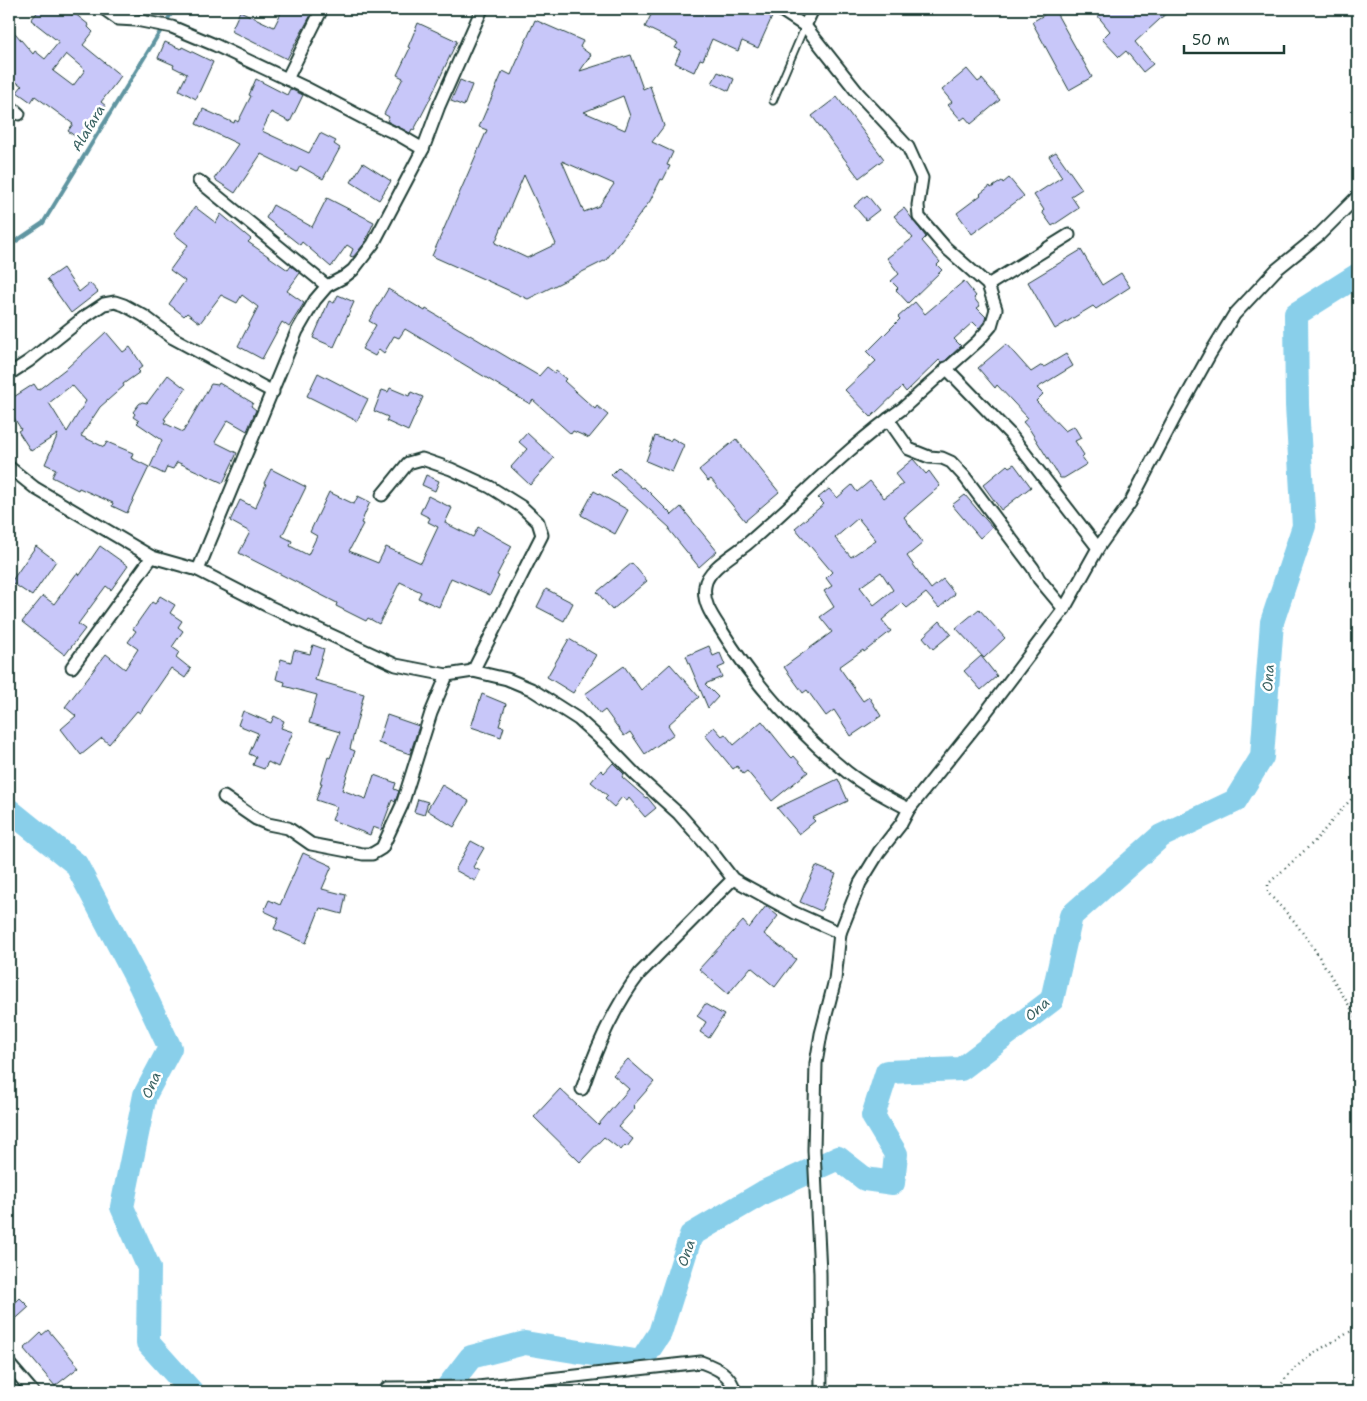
<svg xmlns="http://www.w3.org/2000/svg" width="1367" height="1401" viewBox="0 0 1367 1401" font-family="'Shantell Sans',sans-serif">
<style>
.lines{fill:none;stroke-linecap:round;stroke-linejoin:round}
.stream{stroke:#5f95a1;stroke-width:4}
.river{stroke:#89cfea;stroke-width:24}
.building{fill:#c8c7f9;stroke:#1f3d34;fill-rule:evenodd}
.lane-casing{stroke:#1f3d34;stroke-width:9}
.street-casing{stroke:#1f3d34;stroke-width:15}
.path{stroke:#1f3d34;stroke-width:2.5;stroke-dasharray:1 4;stroke-linecap:butt}
.lane{stroke:#fff;stroke-width:5.5}
.street{stroke:#fff;stroke-width:11}
.labels{text-anchor:middle;dominant-baseline:central;stroke-width:5;stroke-linejoin:round;paint-order:stroke}
.water-label{font-size:14px;font-style:italic;fill:#3a6262;stroke:#fff}
</style>
<rect width="100%" height="100%" fill="#fff"/>
<filter id="ink" filterUnits="userSpaceOnUse"><feTurbulence type="fractalNoise" baseFrequency=".02" numOctaves="2"/><feDisplacementMap in="SourceGraphic" scale="10" xChannelSelector="R" yChannelSelector="G"/><feConvolveMatrix kernelMatrix="1 2 1 2 8 2 1 2 1" color-interpolation-filters="sRGB"/></filter>
<g filter="url(#ink)">
<g class="lines">
<polyline class="stream" points="9,246 43,223 174,9"/>
<g class="river">
<polyline points="9,810 76,864 141,987 170,1048 145,1095 122,1207 149,1268 148,1343 192,1392"/>
<polyline points="444,1392 471,1357 525,1343 641,1362 660,1333 691,1235 764,1192 838,1158 865,1179 893,1183 896,1154 873,1116 887,1072 961,1069 1052,1000 1071,916 1161,836 1235,801 1262,757 1272,622 1304,526 1297,405 1296,314 1358,275"/>
</g>
</g>
<g class="building">
<path d="M40,9H63L72,15L74,13L89,25L88,27L93,32L83,45L121,76L101,102L106,106L80,140L68,131L73,124L35,96L31,102L17,92L22,86L9,77V26L33,54L35,51L45,59L59,42L31,20ZM66,54L85,70L73,86L53,71Z"/>
<polygon points="283,9 308,9 313,11 287,59 231,31 240,11 274,27"/>
<polygon points="654,9 751,9 772,17 758,48 742,41 738,51 712,39 703,60 700,59 694,72 675,63 681,50 675,48 678,43 645,27"/>
<polygon points="1054,9 1092,77 1069,90 1032,22"/>
<polygon points="1092,9 1171,9 1135,42 1153,64 1143,72 1126,51 1119,57 1102,39 1110,31"/>
<path d="M535,20L583,41L580,47L591,55L580,71L631,55L643,89L650,86L664,126L652,142L673,152L667,165L670,166L663,180L661,179L650,201L606,260L528,299L432,256L487,130L479,127L503,71L511,75ZM623,96L630,116L625,130L584,112ZM562,161L614,184L599,206L584,212ZM524,175L556,244L527,258L495,243Z"/>
<polygon points="418,23 457,41 429,101 414,130 412,129 410,133 387,121 389,117 384,114 403,78 397,75 410,48 408,47"/>
<polygon points="165,42 181,49 182,47 213,62 196,99 179,90 187,74 173,67 174,65 158,58"/>
<polygon points="967,69 978,82 982,79 1000,100 971,124 965,117 961,120 948,105 952,102 942,90"/>
<polygon points="718,72 734,79 729,91 712,83"/>
<polygon points="256,79 287,95 290,89 303,95 290,122 271,112 262,131 309,153 320,133 336,141 334,144 340,148 323,179 300,166 297,172 261,154 235,193 214,179 238,144 196,124 203,109 234,123 235,120 238,122 251,96 249,95"/>
<polygon points="460,80 472,85 464,106 451,101"/>
<polygon points="837,97 884,159 859,178 812,116"/>
<polygon points="1056,152 1082,189 1071,196 1079,208 1052,226 1042,212 1044,210 1034,195 1062,177 1049,156"/>
<polygon points="363,163 391,181 379,200 351,182"/>
<polygon points="1009,178 1024,196 972,234 957,213 981,195 980,194 990,186 991,188 1002,181 1003,183"/>
<polygon points="867,195 879,210 866,220 854,206"/>
<polygon points="327,198 374,222 364,244 353,257 350,256 353,249 347,245 331,267 302,242 300,245 266,218 273,205 312,227"/>
<polygon points="195,207 216,223 221,214 251,239 248,242 288,270 291,266 300,273 287,291 304,303 289,327 282,322 262,359 238,346 258,307 242,295 237,303 221,295 200,323 187,313 184,316 169,304 185,281 170,270 188,245 174,234"/>
<polygon points="904,208 926,237 922,241 940,262 937,265 942,270 908,303 896,290 898,288 891,281 899,274 887,258 913,238 894,216"/>
<polygon points="1081,250 1102,285 1121,273 1130,287 1096,309 1093,306 1055,329 1028,282"/>
<polygon points="63,268 79,292 90,283 98,292 71,313 47,279"/>
<polygon points="964,281 976,296 974,298 980,306 977,308 986,317 984,322 979,328 973,322 954,339 961,346 945,361 941,362 939,360 906,392 902,387 871,417 845,390 876,361 867,352 900,319 898,317 915,302 925,314"/>
<polygon points="388,289 425,311 426,309 539,376 547,367 555,373 556,371 566,379 564,381 575,391 595,409 597,406 608,415 589,438 573,431 571,434 533,400 530,404 405,329 399,338 394,336 384,353 379,349 375,356 362,349 376,325 369,321"/>
<polygon points="338,295 354,302 334,347 313,338 329,301 334,303"/>
<path d="M106,332L123,352L130,347L143,366L138,370L140,372L123,384L124,386L100,407L81,436L104,447L107,442L133,453L131,458L149,467L127,513L112,506L113,503L79,488L78,490L52,477L56,469L45,464L58,434L31,451L18,431L21,429L9,410V400L34,384L38,390L68,367ZM72,385L86,401L67,432L49,403Z"/>
<polygon points="1006,344 1031,372 1042,365 1044,367 1066,354 1073,366 1037,388 1043,394 1036,401 1065,431 1074,426 1081,438 1075,441 1084,455 1082,457 1087,464 1064,478 1060,478 1030,430 1023,422 1028,418 997,385 995,388 978,368"/>
<polygon points="318,373 368,399 357,421 307,396"/>
<polygon points="168,375 186,389 164,419 166,420 164,423 183,432 211,384 218,385 219,383 253,403 251,406 256,410 247,431 228,420 215,442 237,453 223,483 177,462 173,469 167,467 164,474 150,467 162,440 137,423 139,421 133,417 135,414 133,412 139,404 142,402 147,403"/>
<polygon points="390,388 409,396 411,392 423,397 408,431 386,421 388,417 374,411 382,390 388,392"/>
<polygon points="527,433 554,458 530,485 511,467 527,449 519,442"/>
<polygon points="655,436 670,441 672,438 684,445 672,472 646,461"/>
<polygon points="736,439 779,492 745,521 711,479 708,481 699,470"/>
<path d="M913,459L926,474L929,471L940,486L904,517L923,543L907,556L931,589L943,579L955,594L939,608L926,593L907,608L902,603L882,620L891,631L864,652L863,650L839,667L863,701L869,697L881,716L851,736L834,710L826,716L807,690L803,693L784,667L832,632L820,617L834,607L824,591L832,586L826,578L832,572L795,528L824,504L818,498L829,489L837,498L852,485L857,492L870,481L884,498L903,484L895,474ZM858,518L876,540L851,557L835,538ZM881,572L893,590L874,605L860,587Z"/>
<polygon points="1014,464 1031,487 1001,510 983,485 1007,465 1009,467"/>
<polygon points="619,467 642,488 644,487 672,515 681,507 717,551 699,567 669,530 670,528 611,475"/>
<polygon points="271,469 306,487 282,536 292,541 290,546 308,555 317,536 310,532 329,492 354,504 358,496 370,502 361,523 363,524 349,551 378,563 386,547 421,563 438,527 428,522 430,518 420,513 428,496 452,508 445,523 473,537 478,527 512,546 497,575 499,576 490,595 451,578 439,607 418,598 421,592 400,582 379,624 368,618 366,621 336,606 337,603 239,553 250,532 230,521 240,500 255,508 266,484 264,483"/>
<polygon points="426,475 439,481 435,491 422,485"/>
<polygon points="594,491 628,510 615,534 581,515"/>
<polygon points="965,495 992,527 980,538 952,505"/>
<polygon points="36,546 56,561 32,596 11,582"/>
<polygon points="100,546 128,566 111,590 106,586 78,624 85,629 65,655 22,622 43,596 54,604 77,573 80,575"/>
<polygon points="632,563 647,581 612,610 597,592"/>
<polygon points="546,589 573,603 564,621 537,607"/>
<polygon points="160,596 175,605 170,613 182,621 178,627 183,631 172,647 179,652 176,657 191,669 185,678 171,668 140,713 137,711 109,744 102,738 81,755 61,729 76,716 65,707 106,654 125,669 138,649 128,642 136,631 133,629 152,602 155,604"/>
<polygon points="979,609 1005,638 984,658 956,628"/>
<polygon points="940,621 951,634 933,649 923,637"/>
<polygon points="569,639 596,655 573,693 547,677"/>
<polygon points="313,645 324,649 315,680 364,694 350,749 355,751 342,790 366,799 374,775 396,783 394,789 399,791 395,802 392,800 381,830 373,827 370,835 332,820 337,807 316,800 322,783 320,783 328,757 330,758 340,732 309,723 317,695 284,686 285,682 276,679 281,659 291,662 294,650 310,654"/>
<polygon points="709,646 713,656 720,653 725,665 718,668 722,677 705,684 718,697 708,708 686,656"/>
<polygon points="981,656 997,676 981,690 964,671"/>
<polygon points="670,664 699,697 668,725 674,734 645,754 630,732 624,736 605,710 600,714 585,694 624,666 641,690"/>
<polygon points="482,694 506,704 499,726 504,727 501,737 471,727"/>
<polygon points="243,711 271,723 274,716 284,721 281,728 293,732 278,767 268,762 264,769 253,765 256,757 249,754 258,733 238,725"/>
<polygon points="387,715 419,726 410,754 378,743"/>
<polygon points="762,721 790,756 792,758 794,756 808,772 772,801 747,771 743,774 737,766 733,769 705,735 714,727 722,736 725,734 734,745"/>
<polygon points="613,763 624,774 622,777 646,798 647,797 656,808 645,817 629,798 627,801 622,797 614,807 605,799 608,796 591,782 601,770 604,773"/>
<polygon points="838,779 848,801 812,818 815,821 799,834 777,808"/>
<polygon points="442,785 469,801 454,827 427,810"/>
<polygon points="418,799 428,802 424,815 414,812"/>
<polygon points="471,841 484,848 473,867 480,871 475,881 455,870"/>
<polygon points="303,853 332,866 322,889 346,895 342,914 320,908 306,943 274,929 279,918 264,911 269,900 280,905"/>
<polygon points="816,866 836,874 821,911 800,902"/>
<polygon points="766,906 778,916 764,934 796,959 775,987 751,967 728,994 699,969 743,921 749,928"/>
<polygon points="705,1004 724,1015 709,1038 700,1032 706,1022 697,1016"/>
<polygon points="628,1059 654,1082 633,1106 635,1108 618,1127 633,1139 627,1147 625,1145 621,1150 604,1137 580,1162 534,1117 560,1089 598,1125 629,1089 613,1075"/>
<polygon points="9,1298 14,1304 20,1298 29,1307 9,1325"/>
<polygon points="48,1330 79,1367 55,1386 24,1349 41,1333 42,1335"/>
</g>
<g class="lines">
<defs>
<polyline id="lane" points="773,101 805,26"/>
<g id="street">
<polyline points="104,9 118,19 136,20 172,27 215,45 304,87 373,123 399,135 423,149"/>
<path d="M779,9L805,26L858,93L908,147L922,178L918,205L919,217L945,247L988,285L996,309L991,326L978,341L902,409C846,448 799,500 747,544C735,554 707,569 705,586C702,603 713,617 722,631C755,685 798,732 847,772C866,787 887,798 909,809"/>
<polyline points="805,26 813,9"/>
<polyline points="287,79 322,9"/>
<polyline points="9,105 19,114"/>
<polyline points="199,181 327,286"/>
<polyline points="988,285 1069,235"/>
<polyline points="946,368 1010,434 1098,548"/>
<polyline points="9,374 29,361 83,318 104,304 115,302 124,305 144,316 173,338 273,392"/>
<polyline points="888,419 909,449 929,457 942,458 951,462 964,476 1033,568 1039,579 1064,609"/>
<polyline points="9,467 35,488 152,557 198,570 268,606 396,665 447,675 473,671 507,679 531,689 578,719 608,746 637,776 679,814 709,848 733,879 795,913 840,933"/>
<polyline points="382,495 408,463 422,459 451,469 490,487 522,507 538,522 542,535 473,671"/>
<polyline points="198,570 297,331 315,300 327,286 344,277 353,270 373,244 423,149 439,106 482,9"/>
<polyline points="72,667 152,557"/>
<polyline points="224,797 256,819 268,824 288,828 311,844 363,854 372,854 382,848 402,805 431,713 447,675"/>
<path d="M582,1089C596,1048 613,1008 640,973L733,879"/>
<polyline points="9,1364 33,1392"/>
<path d="M387,1388L478,1387L701,1362C717,1368 731,1374 735,1392"/>
<polyline points="821,1392 820,1273 814,1150 816,1063 821,1034 835,980 840,933 860,883 879,852 901,824 909,809 977,724 1064,609 1098,548 1130,503 1175,417 1210,354 1234,315 1276,270 1319,235 1358,196"/>
</g>
</defs>
<use href="#lane" class="lane-casing"/>
<use href="#street" class="street-casing"/>
<g class="path">
<polyline points="1358,792 1344,807 1314,842 1268,884 1268,893 1294,921 1313,947 1358,1020"/>
<path d="M1277,1392C1293,1360 1329,1345 1358,1327"/>
</g>
<use href="#lane" class="lane"/>
<use href="#street" class="street"/>
</g>
</g>
<g class="labels">
<g class="water-label">
<text transform="translate(88 128) rotate(-59)">Alafara</text>
<text transform="translate(1268 678) rotate(-86)">Ona</text>
<text transform="translate(1037 1009) rotate(-41)">Ona</text>
<text transform="translate(151 1085) rotate(-66)">Ona</text>
<text transform="translate(686 1253) rotate(-71)">Ona</text>
</g>
</g>
<rect width="1367" height="1401" fill="none" stroke="#fff" stroke-width="30"/>
<rect x="15" y="15" width="1337" height="1371" fill="none" stroke="#1f3d34" stroke-width="2" filter="url(#ink)"/>
<path d="M1184 45v8h100v-8" fill="none" stroke="#1f3d34" stroke-width="2.5"/>
<text x="1192" y="45" font-size="15" fill="#1f3d34" stroke="#ffffff" stroke-width="4" paint-order="stroke">50 m</text>
</svg>
